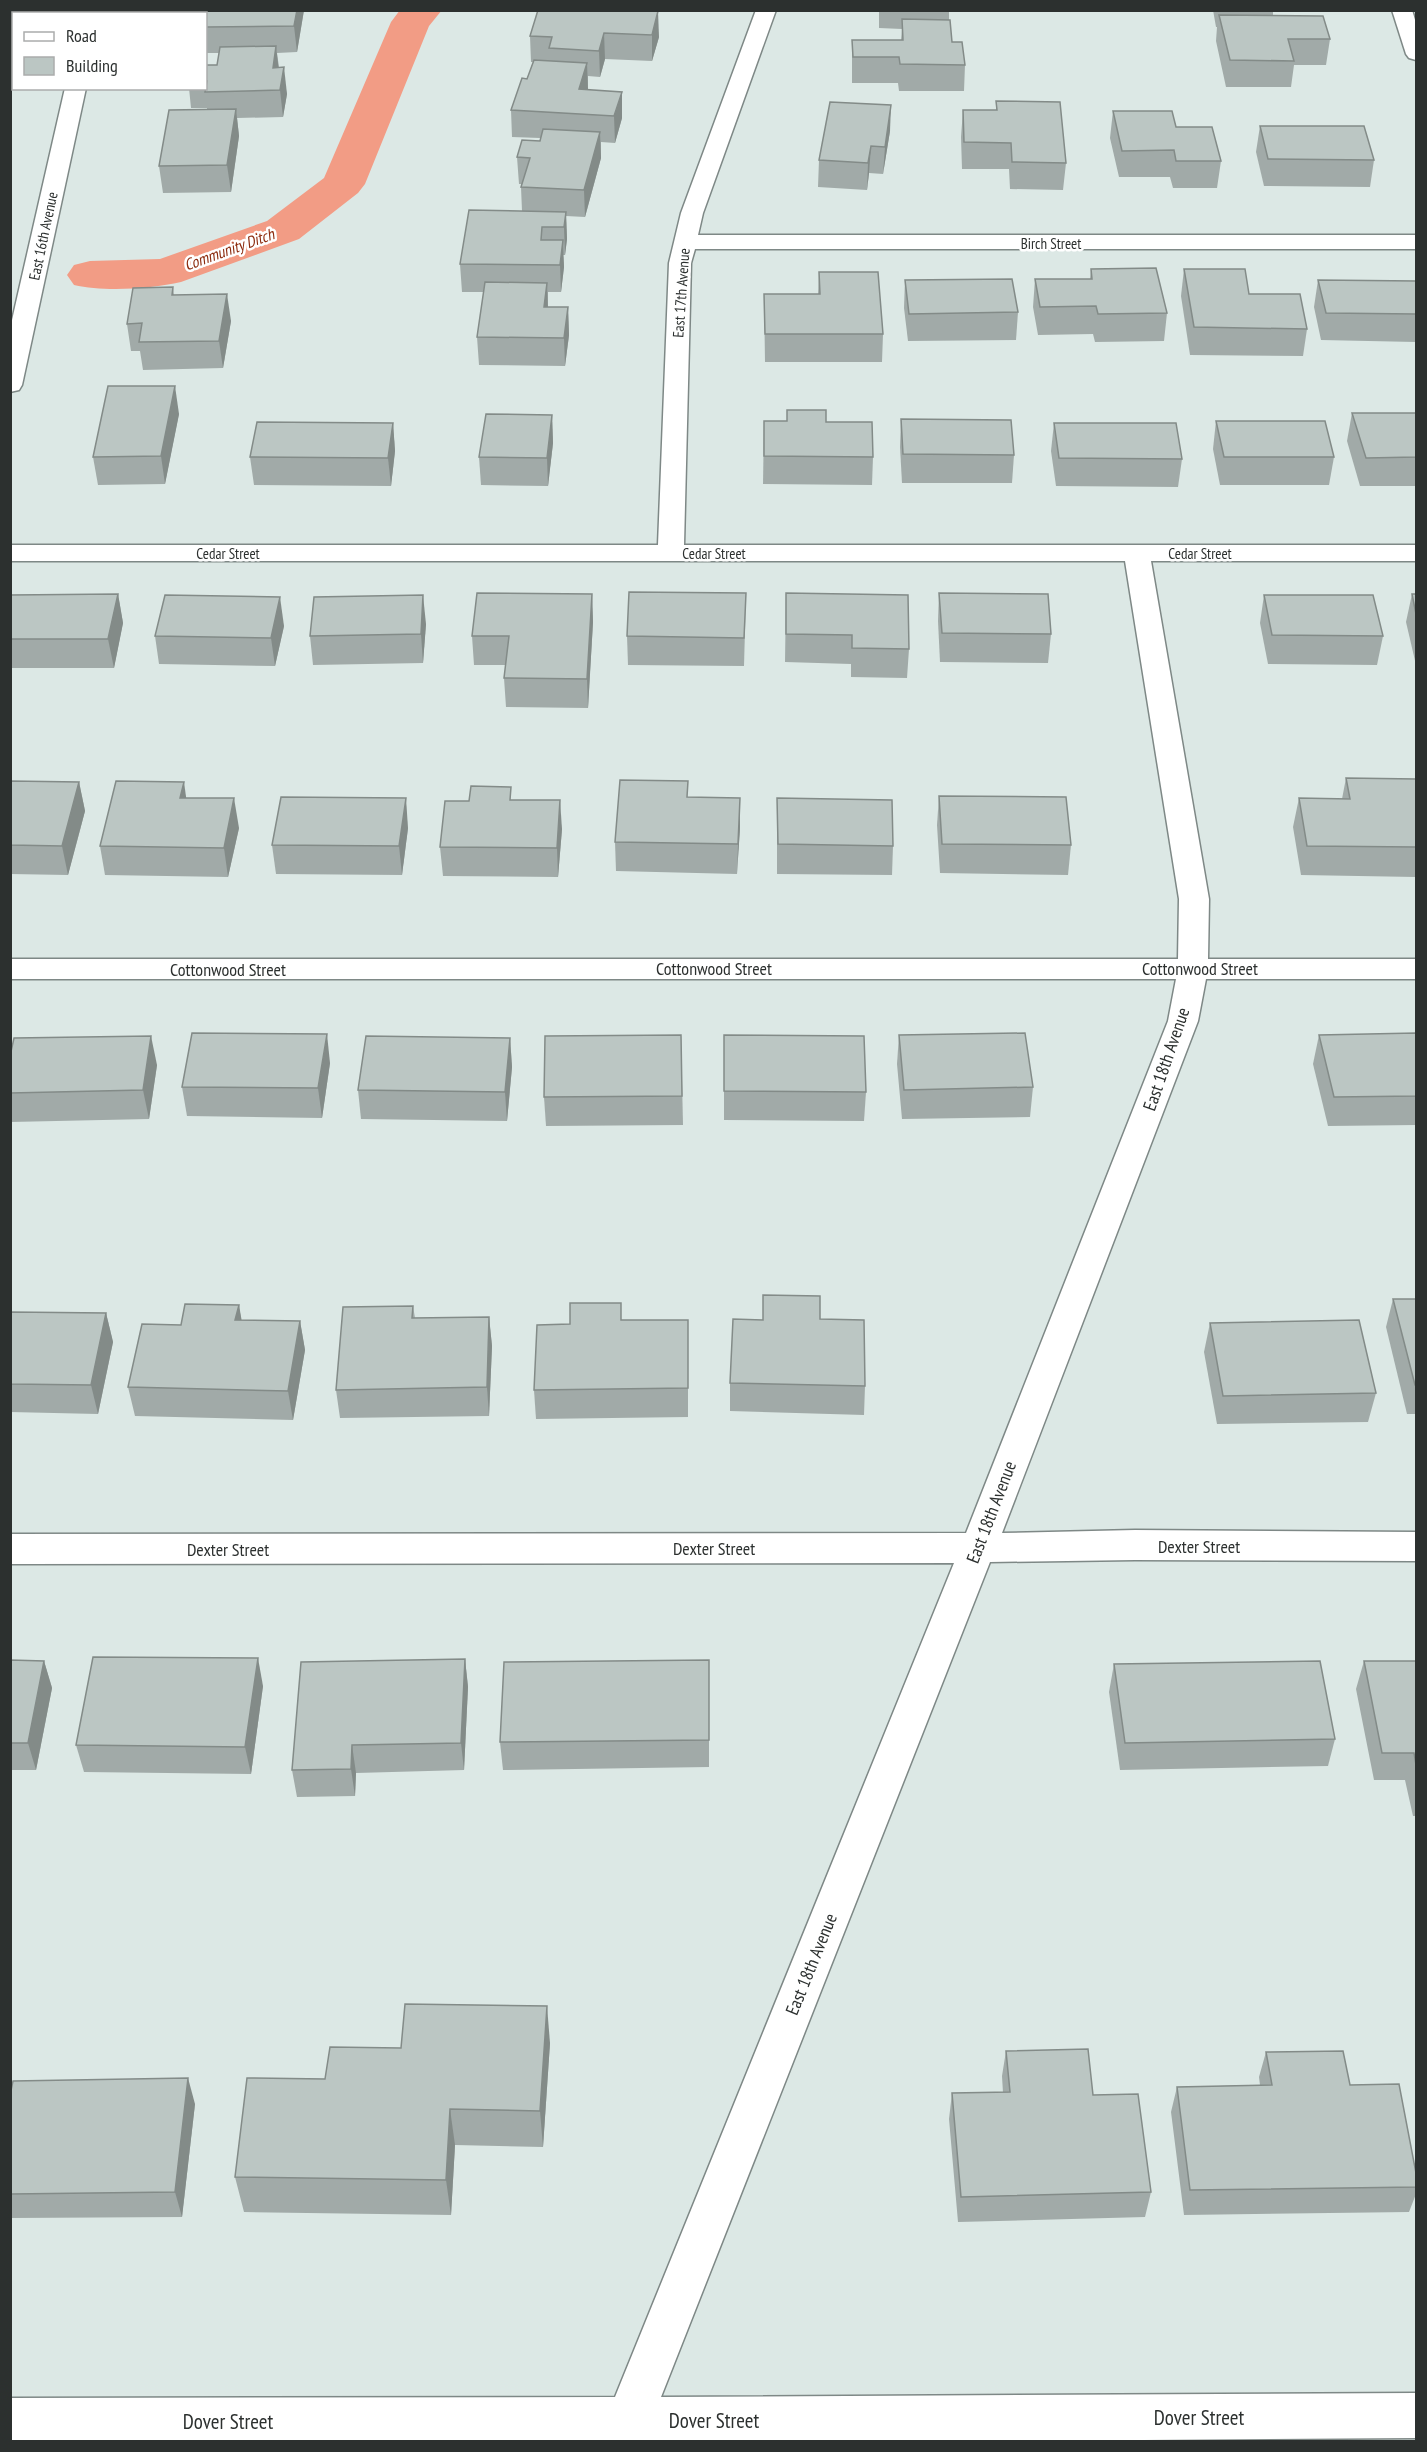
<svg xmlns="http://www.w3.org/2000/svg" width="1427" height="2452" viewBox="0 0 1427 2452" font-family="'PT Sans Narrow',sans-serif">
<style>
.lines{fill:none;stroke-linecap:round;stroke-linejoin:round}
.canal{fill:#f29c85;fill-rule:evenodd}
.street-casing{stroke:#7e8886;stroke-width:3}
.street{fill:#fff;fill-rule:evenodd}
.wall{fill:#a1aaa8}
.shaded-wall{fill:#838b88}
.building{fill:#bbc6c3;stroke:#838b88;stroke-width:1.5}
.labels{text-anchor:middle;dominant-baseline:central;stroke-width:5;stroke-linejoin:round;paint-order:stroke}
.far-street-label{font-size:15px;fill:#2c302f;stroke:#fff}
.far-water-label{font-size:16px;font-style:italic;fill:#8c2a0d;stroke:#fff}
.street-label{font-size:18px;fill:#2c302f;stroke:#fff}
.near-street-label{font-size:21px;fill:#2c302f;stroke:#fff}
</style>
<rect width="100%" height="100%" fill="#dce8e5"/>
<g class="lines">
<path class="canal" d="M400,10H442L429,26L365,184L358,193L299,239L181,282C151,289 104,292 74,285L67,275L74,265L90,261L160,259L267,221L324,178L391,22Z"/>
<defs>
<g id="street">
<polygon points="84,10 104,10 103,14 83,14"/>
<polygon points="756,10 776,10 703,213 698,235 1416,235 1416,249 695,249 691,263 684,545 1416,545 1416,561 1151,561 1209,899 1208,959 1416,959 1416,979 1206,979 1198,1021 1002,1533 1135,1530 1416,1532 1416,1561 1135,1560 990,1562 661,2397 1416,2393 1416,2438 866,2442 10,2442 10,2398 615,2397 954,1563 10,1564 10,1534 966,1533 1168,1021 1176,979 10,979 10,959 1178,959 1179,899 1125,561 10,561 10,545 658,545 669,263 681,213"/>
<polygon points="1392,10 1412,10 1416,23 1416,60 1409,58 1406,54"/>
<polygon points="65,88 86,88 22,385 19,390 10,392 10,329"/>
</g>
</defs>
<use href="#street" class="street-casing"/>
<use href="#street" class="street"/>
</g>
<g class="wall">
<polygon points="304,10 297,52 277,53 279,67 287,94 283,117 237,118 239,136 231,192 163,193 159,166 207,110 207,108 191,108 189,88 206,88 206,65 217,65 219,53 206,53 206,14"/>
<polygon points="538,10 659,37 652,61 605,59 600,77 588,76 588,90 622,118 615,143 601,142 601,158 585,217 566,216 567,239 565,255 563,255 564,267 561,292 548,292 548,307 568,307 569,335 565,366 479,365 477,337 484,292 462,292 460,264 522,211 521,187 522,184 519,184 517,157 540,141 540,138 512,137 511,110 527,79 533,62 531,62 530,36"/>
<polygon points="879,10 949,10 949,20 952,42 965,65 964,91 899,91 898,83 852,83 852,40 901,40 902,29 879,28"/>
<polygon points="1213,10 1273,10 1273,16 1330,39 1326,65 1294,65 1291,87 1226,87 1216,41 1217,27 1216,27"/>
<polygon points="996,101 1066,163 1063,190 1010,189 1009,169 962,169 961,137 963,110 996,110"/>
<polygon points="1113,111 1176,127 1221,161 1217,188 1173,188 1170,177 1119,177 1110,138"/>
<polygon points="1260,126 1374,160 1370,187 1264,186 1256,152"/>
<polygon points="890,131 883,174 869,173 867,190 818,187 819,160"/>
<polygon points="1091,269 1167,313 1164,341 1095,342 1093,334 1038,335 1033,307 1035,279 1090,279"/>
<polygon points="1184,269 1249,294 1307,329 1303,356 1190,355 1181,296"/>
<polygon points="819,272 883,334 882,362 765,362 764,294 818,294"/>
<polygon points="905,280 1018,312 1016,340 908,341 904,308"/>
<polygon points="1318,280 1416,281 1416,342 1321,340 1314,307"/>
<polygon points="173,287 174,295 231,321 223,368 143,370 140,351 131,351 127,324"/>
<polygon points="1352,413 1416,413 1416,486 1360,486 1347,441"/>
<polygon points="179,414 165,484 98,485 93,457"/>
<polygon points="552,415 553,443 548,486 481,485 479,457"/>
<polygon points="901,419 1014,455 1012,483 902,483 900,447"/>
<polygon points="764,421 826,422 873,457 872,485 763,484"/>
<polygon points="1216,421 1334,457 1329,485 1220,485 1213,449"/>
<polygon points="393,423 395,451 391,486 254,485 250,457"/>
<polygon points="1054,423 1182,459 1178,487 1056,486 1051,451"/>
<polygon points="746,593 744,666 628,665 627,636"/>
<polygon points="786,593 909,649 907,678 851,677 851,664 785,662"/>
<polygon points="939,593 1051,634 1048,663 940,662 938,621"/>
<polygon points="118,594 123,623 114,668 10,668 10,595"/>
<polygon points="592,594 593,622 588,708 506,707 504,678 506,665 474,665 472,636"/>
<polygon points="1412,594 1416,594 1416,665 1406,622"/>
<polygon points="1264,595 1383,636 1377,665 1268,664 1260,623"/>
<polygon points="426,624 423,663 313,665 310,636"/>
<polygon points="284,626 275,666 159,664 155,636"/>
<polygon points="1346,778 1416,779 1416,877 1301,875 1293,827 1299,798 1342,799"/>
<polygon points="10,781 79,782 85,811 68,875 10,874"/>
<polygon points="939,796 1071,845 1068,875 940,873 937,825"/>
<polygon points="688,797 740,827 737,874 616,871 615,842"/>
<polygon points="186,798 239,828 228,877 105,875 100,846"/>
<polygon points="777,798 893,846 892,875 777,874"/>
<polygon points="512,800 562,829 558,877 443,876 440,847"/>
<polygon points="408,828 402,875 276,874 272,845"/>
<polygon points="1416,1033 1416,1125 1328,1126 1313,1064 1319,1035"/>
<polygon points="681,1035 683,1125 546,1126 544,1097"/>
<polygon points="724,1035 866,1092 864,1121 724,1120"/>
<polygon points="899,1035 1033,1087 1030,1117 902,1119 897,1064"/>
<polygon points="510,1038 512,1067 507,1121 361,1119 358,1090"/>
<polygon points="10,1056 157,1065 149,1119 10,1122"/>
<polygon points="330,1063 322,1118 187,1116 182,1087"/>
<polygon points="763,1295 820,1319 865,1386 864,1415 730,1411 730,1383 763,1320"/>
<polygon points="1393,1299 1416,1299 1416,1414 1407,1414 1386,1327"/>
<polygon points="239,1305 241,1320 300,1321 305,1350 293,1420 135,1416 128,1387 181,1325"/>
<polygon points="413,1306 415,1318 489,1317 492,1346 489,1416 340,1418 336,1390"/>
<polygon points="10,1312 106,1313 113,1342 98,1414 10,1412"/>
<polygon points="621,1320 688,1320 688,1417 536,1419 534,1390 570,1324"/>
<polygon points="1210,1323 1376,1393 1368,1422 1217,1424 1204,1352"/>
<polygon points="465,1659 468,1687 464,1770 356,1773 355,1796 297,1797 292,1770"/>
<polygon points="10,1660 44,1661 52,1688 36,1770 10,1770"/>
<polygon points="709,1660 709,1767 503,1770 500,1742"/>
<polygon points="1364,1661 1416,1661 1416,1816 1413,1816 1405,1780 1374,1780 1356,1689"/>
<polygon points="1114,1664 1335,1739 1328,1766 1120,1770 1109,1692"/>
<polygon points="263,1686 251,1774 84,1772 76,1745"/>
<polygon points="550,2043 543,2147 455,2145 451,2215 244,2212 235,2177 325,2079 401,2048"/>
<polygon points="1006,2051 1093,2095 1151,2192 1145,2217 958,2222 949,2119 952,2093 1003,2093 1002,2076"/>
<polygon points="1266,2052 1350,2085 1416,2173 1416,2194 1409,2212 1184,2215 1171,2112 1177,2087 1260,2085 1259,2077"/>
<polygon points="10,2095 195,2104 182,2217 10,2218"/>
</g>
<g class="shaded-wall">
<polygon points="297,10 304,10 297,52 294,26"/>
<polygon points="658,11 659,37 652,61 652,35"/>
<polygon points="604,33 605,59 600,77 599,51"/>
<polygon points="276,46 279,72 273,68"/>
<polygon points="587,63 588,90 581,114 579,89"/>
<polygon points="284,67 287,94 283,117 280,90"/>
<polygon points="622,92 622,118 615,143 614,116"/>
<polygon points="891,105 890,131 883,174 885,147"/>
<polygon points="236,109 239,136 231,192 227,165"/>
<polygon points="600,132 601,158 585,217 584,190"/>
<polygon points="871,146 869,173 867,190 868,163"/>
<polygon points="566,212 567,239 565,255 564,227"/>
<polygon points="563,240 564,267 561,292 560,265"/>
<polygon points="547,283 548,310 544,307"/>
<polygon points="227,294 231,321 223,368 219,341"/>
<polygon points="568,307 569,335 565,366 564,338"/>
<polygon points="175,386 179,414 165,484 161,456"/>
<polygon points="552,415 553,443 548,486 547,458"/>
<polygon points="393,423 395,451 391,486 388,458"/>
<polygon points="118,594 123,623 114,668 108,639"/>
<polygon points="592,594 593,622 588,708 587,679"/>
<polygon points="423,595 426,624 423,663 421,634"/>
<polygon points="280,597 284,626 275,666 271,638"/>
<polygon points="79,782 85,811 68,875 62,846"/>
<polygon points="184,782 188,811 180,798"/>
<polygon points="234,798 239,828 228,877 224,848"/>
<polygon points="406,798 408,828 402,875 399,846"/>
<polygon points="740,798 740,827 737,874 738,844"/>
<polygon points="560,800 562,829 558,877 557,848"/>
<polygon points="327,1034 330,1063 322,1118 318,1088"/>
<polygon points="151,1036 157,1065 149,1119 143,1090"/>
<polygon points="510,1038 512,1067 507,1121 505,1092"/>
<polygon points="239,1305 244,1334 235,1320"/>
<polygon points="106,1313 113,1342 98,1414 91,1385"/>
<polygon points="489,1317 492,1346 489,1416 487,1387"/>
<polygon points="300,1321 305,1350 293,1420 288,1391"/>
<polygon points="258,1658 263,1686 251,1774 245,1747"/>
<polygon points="465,1659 468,1687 464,1770 461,1743"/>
<polygon points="44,1661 52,1688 36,1770 28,1743"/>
<polygon points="352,1745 356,1773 355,1796 351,1769"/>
<polygon points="547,2006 550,2043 543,2147 540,2111"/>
<polygon points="188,2078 195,2104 182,2217 175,2192"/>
<polygon points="450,2109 455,2145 451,2215 446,2180"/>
</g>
<g class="building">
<polygon points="195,10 297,10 294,26 206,27 206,14 194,14"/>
<polygon points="538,10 655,10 658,11 652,35 604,33 599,51 549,48 552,37 530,36"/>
<polygon points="1219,15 1323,16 1330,39 1288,39 1294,61 1230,60"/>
<polygon points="902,19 950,20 952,42 962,42 965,65 900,64 899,57 853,57 852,40 903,40"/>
<polygon points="276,46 273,68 284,67 280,90 205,92 207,81 206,81 206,65 217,65 220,47"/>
<polygon points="534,60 587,63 579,89 622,92 614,116 511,110 522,78 527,79"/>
<polygon points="996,101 1060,102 1066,163 1012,162 1011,143 964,142 963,110 997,110"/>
<polygon points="830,102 891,105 885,147 871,146 868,163 819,160"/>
<polygon points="236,109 227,165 159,166 169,110"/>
<polygon points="1113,111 1172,111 1176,127 1212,127 1221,161 1176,161 1174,150 1122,151"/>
<polygon points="1260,126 1364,126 1374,160 1268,159"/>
<polygon points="543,129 600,132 584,190 521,187 530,158 517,157 522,140 540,141"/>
<polygon points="469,210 566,212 564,227 542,227 541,240 563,240 560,265 460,264"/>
<polygon points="1156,268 1167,313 1098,314 1096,306 1040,307 1035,279 1092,279 1091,269"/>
<polygon points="1184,269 1245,269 1249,294 1300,294 1307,329 1194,327"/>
<polygon points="819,272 878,272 883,334 765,334 764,294 820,294"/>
<polygon points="1012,279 1018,312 909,314 905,280"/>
<polygon points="1318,280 1416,281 1416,314 1326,313"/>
<polygon points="485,282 547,283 544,307 568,307 564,338 477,337"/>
<polygon points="173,287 172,295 227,294 219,341 139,342 142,323 127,324 133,288"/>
<polygon points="108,386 175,386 161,456 93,457"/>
<polygon points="787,410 826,410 826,422 872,422 873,457 764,456 764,421 787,421"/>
<polygon points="1352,413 1416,413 1416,457 1366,458"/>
<polygon points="486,414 552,415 547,458 479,457"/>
<polygon points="901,419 1011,420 1014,455 903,454"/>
<polygon points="1216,421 1325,421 1334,457 1224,457"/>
<polygon points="257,422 393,423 388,458 250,457"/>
<polygon points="1054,423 1176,423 1182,459 1059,458"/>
<polygon points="629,592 746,593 744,638 627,636"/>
<polygon points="477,593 592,594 587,679 504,678 509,636 472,636"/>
<polygon points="786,593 908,595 909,649 852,648 852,635 786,634"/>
<polygon points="939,593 1048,594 1051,634 942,633"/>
<polygon points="118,594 108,639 10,639 10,595"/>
<polygon points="1412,594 1416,594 1416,614"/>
<polygon points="165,595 280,597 271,638 155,636"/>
<polygon points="423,595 421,634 310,636 314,597"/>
<polygon points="1264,595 1373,595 1383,636 1272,635"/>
<polygon points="1346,778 1416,779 1416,847 1307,846 1299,798 1350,799"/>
<polygon points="620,780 688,781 687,797 740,798 738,844 615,842"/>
<polygon points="10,781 79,782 62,846 10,845"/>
<polygon points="116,781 184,782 180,798 234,798 224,848 100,846"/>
<polygon points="471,786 511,787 510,800 560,800 557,848 440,847 445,801 469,801"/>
<polygon points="939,796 1066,797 1071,845 942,844"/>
<polygon points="281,797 406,798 399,846 272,845"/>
<polygon points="777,798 892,800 893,846 778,844"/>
<polygon points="192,1033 327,1034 318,1088 182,1087"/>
<polygon points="1025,1033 1033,1087 904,1090 899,1035"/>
<polygon points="1416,1033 1416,1096 1334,1097 1319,1035"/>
<polygon points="681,1035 682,1096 544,1097 545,1036"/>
<polygon points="724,1035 864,1036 866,1092 724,1091"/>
<polygon points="151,1036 143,1090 10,1093 10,1056 14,1038"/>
<polygon points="366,1036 510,1038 505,1092 358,1090"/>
<polygon points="763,1295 820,1296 820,1319 864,1320 865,1386 730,1383 733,1319 763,1320"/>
<polygon points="1393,1299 1416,1299 1416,1385 1415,1385"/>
<polygon points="570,1303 621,1303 621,1320 688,1320 688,1388 534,1390 537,1325 570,1324"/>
<polygon points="185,1304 239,1305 235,1320 300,1321 288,1391 128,1387 142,1324 181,1325"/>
<polygon points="413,1306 412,1318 489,1317 487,1387 336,1390 343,1307"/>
<polygon points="10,1312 106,1313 91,1385 10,1384"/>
<polygon points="1359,1320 1376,1393 1223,1396 1210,1323"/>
<polygon points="93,1657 258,1658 245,1747 76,1745"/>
<polygon points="465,1659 461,1743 352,1745 351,1769 292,1770 301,1662"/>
<polygon points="10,1660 44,1661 28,1743 10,1743"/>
<polygon points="709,1660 709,1740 500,1742 504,1662"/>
<polygon points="1320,1661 1335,1739 1125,1743 1114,1664"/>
<polygon points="1364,1661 1416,1661 1416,1765 1414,1753 1382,1753"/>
<polygon points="405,2004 547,2006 540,2111 450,2109 446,2180 235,2177 247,2078 325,2079 330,2047 401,2048"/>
<polygon points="1088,2049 1093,2095 1138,2094 1151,2192 961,2197 952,2093 1010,2092 1006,2051"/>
<polygon points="1343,2051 1350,2085 1399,2084 1416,2173 1416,2187 1190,2190 1177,2087 1272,2085 1266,2052"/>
<polygon points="188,2078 175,2192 10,2194 10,2095 13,2081"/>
</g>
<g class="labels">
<g class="far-street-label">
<text transform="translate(43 236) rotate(-78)">East 16th Avenue</text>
<text x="1051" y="243">Birch Street</text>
<text transform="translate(681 293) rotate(-86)">East 17th Avenue</text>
<text x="228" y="553">Cedar Street</text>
<text x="714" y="553">Cedar Street</text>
<text x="1200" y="553">Cedar Street</text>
</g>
<g class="far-water-label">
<text transform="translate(229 249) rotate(-20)">Community Ditch</text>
</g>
<g class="street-label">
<text x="714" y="968">Cottonwood Street</text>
<text x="1200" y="968">Cottonwood Street</text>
<text x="228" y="969">Cottonwood Street</text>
<text transform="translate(1166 1059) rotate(-71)">East 18th Avenue</text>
<text transform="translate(991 1512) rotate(-69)">East 18th Avenue</text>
<text x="1199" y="1546">Dexter Street</text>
<text x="714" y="1548">Dexter Street</text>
<text x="228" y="1549">Dexter Street</text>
<text transform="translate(811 1964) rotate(-68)">East 18th Avenue</text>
</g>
<g class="near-street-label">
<text x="1199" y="2417">Dover Street</text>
<text x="714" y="2420">Dover Street</text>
<text x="228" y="2421">Dover Street</text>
</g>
</g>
<rect width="1427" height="2452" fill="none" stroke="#2c302f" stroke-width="24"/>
<rect x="12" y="12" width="195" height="78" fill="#ffffff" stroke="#abacac" stroke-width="1.5"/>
<rect x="24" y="32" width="30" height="9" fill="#ffffff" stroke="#abacac" stroke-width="1.5"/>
<text x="66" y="42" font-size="18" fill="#2c302f">Road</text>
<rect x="24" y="57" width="30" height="18" fill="#bbc6c3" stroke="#abacac" stroke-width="1.5"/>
<text x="66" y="72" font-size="18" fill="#2c302f">Building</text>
</svg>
